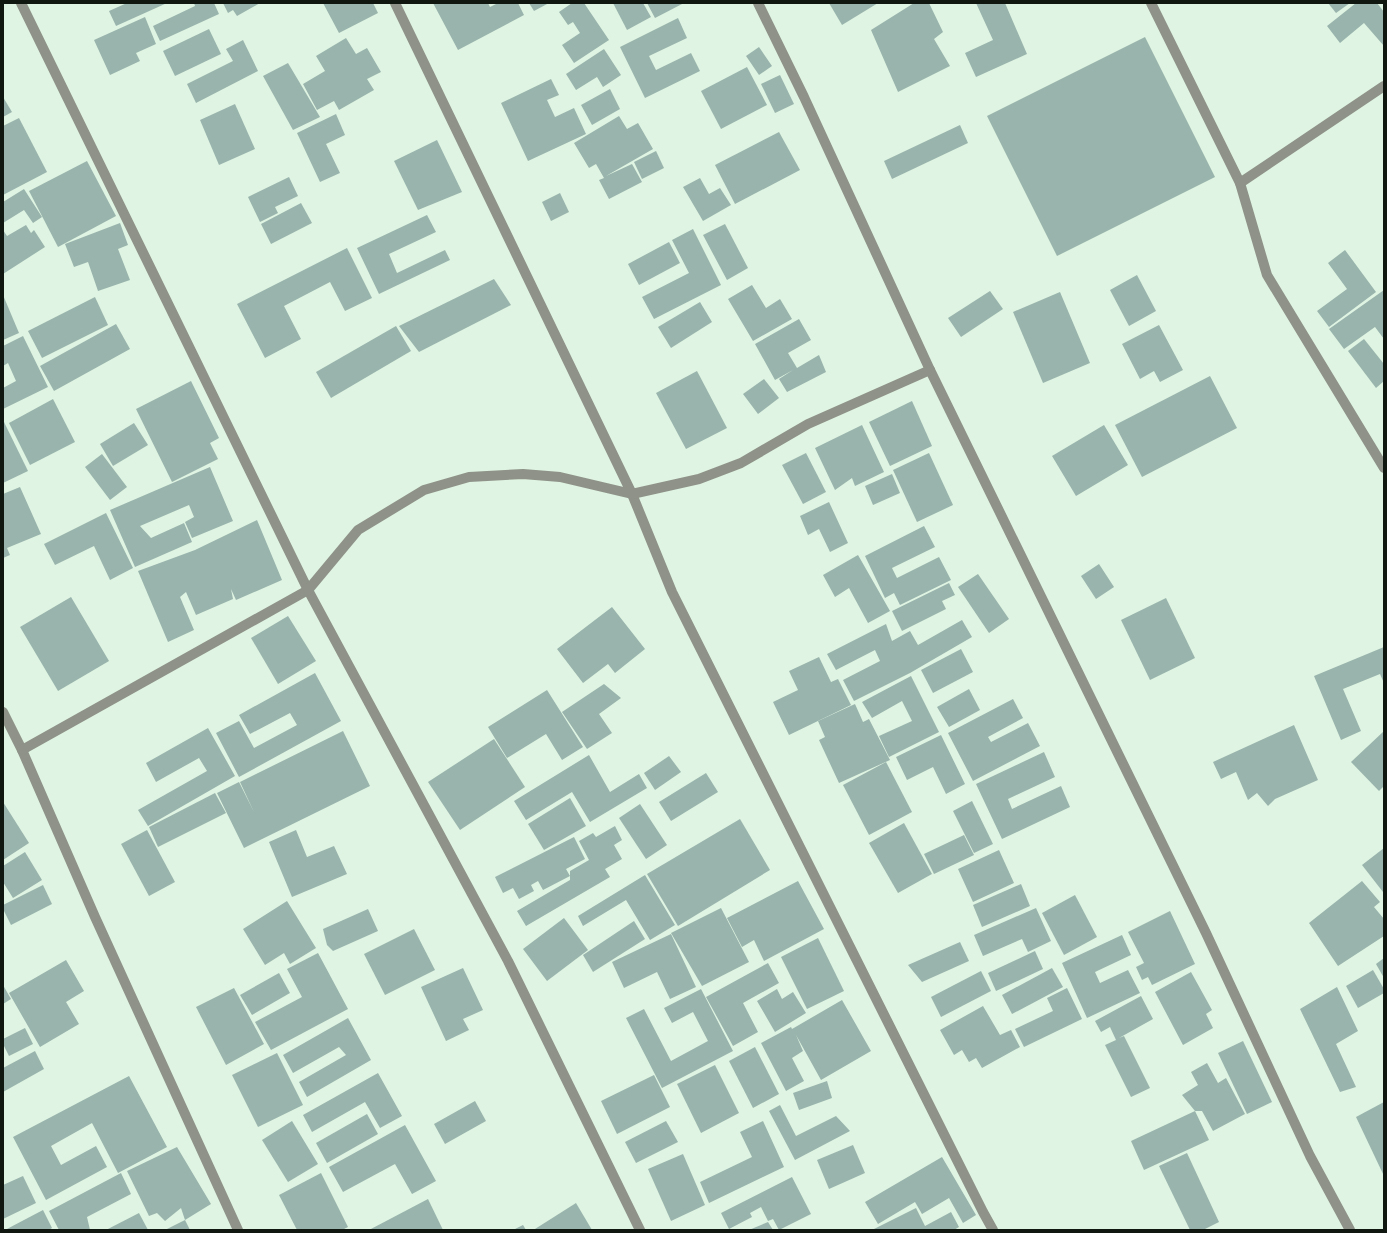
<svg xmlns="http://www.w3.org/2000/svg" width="1387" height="1233" viewBox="0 0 1387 1233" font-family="'Golos Text',sans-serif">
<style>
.building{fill:#99b4ad}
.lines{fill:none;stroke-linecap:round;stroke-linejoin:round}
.minor{stroke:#8e9288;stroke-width:10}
</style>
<rect width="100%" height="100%" fill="#dff4e2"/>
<g class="building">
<polygon points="127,3 167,3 116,26 109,11"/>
<polygon points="194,3 214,3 219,14 160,41 153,26 195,6"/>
<polygon points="223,3 260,3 237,16 233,10 228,13"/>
<polygon points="323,3 373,3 378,13 339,33"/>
<polygon points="433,3 488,3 490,7 498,3 518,3 524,15 458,50"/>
<polygon points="529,3 549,3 534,11"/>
<polygon points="572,3 584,3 609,40 574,63 562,45 580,33 573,22 568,25 559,12"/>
<polygon points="613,3 643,3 651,17 627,30"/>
<polygon points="647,3 684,3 655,18"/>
<polygon points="829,3 878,3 842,25"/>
<polygon points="914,3 929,3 943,32 934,39 950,66 898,92 871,30"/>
<polygon points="976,3 1005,3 1027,54 976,77 965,53 993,40"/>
<polygon points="1328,3 1350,3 1336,13"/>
<polygon points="1356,3 1377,3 1384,12 1384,46 1364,23 1340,43 1327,26"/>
<polygon points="145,17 156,44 136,53 140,61 110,75 94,40"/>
<polygon points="678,18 687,38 649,56 656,70 691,53 700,71 645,98 620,47"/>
<polygon points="209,29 221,54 175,76 163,51"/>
<polygon points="1145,37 1215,177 1057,256 987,116"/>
<polygon points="346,38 356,54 367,48 381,72 367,79 374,90 339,110 334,101 317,110 303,84 325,71 316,56"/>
<polygon points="243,40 258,71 196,103 187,84 233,61 226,49"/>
<polygon points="759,47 772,66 759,75 746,56"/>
<polygon points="604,49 621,75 603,87 597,77 576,90 566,74"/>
<polygon points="288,63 320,117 293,130 263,76"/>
<polygon points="747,67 767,105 721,129 701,91"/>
<polygon points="780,75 794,104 775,113 761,84"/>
<polygon points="551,79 559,95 547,100 555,117 574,108 586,134 528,161 501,103"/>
<polygon points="610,89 620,109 592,125 581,105"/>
<polygon points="3,97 12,112 3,117"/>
<polygon points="235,104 255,149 219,165 200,120"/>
<polygon points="336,114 345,135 326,144 340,173 320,182 297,133"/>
<polygon points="619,116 627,129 638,123 653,149 606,176 632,164 642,182 609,199 599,180 604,178 596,164 589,168 574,143"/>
<polygon points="19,118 47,172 3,195 3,126"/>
<polygon points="960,125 968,143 892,179 884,161"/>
<polygon points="779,132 800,170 735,204 715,165"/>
<polygon points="437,140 462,192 418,210 394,161"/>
<polygon points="656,151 664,168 642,179 634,162"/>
<polygon points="87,161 116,216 58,247 29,191"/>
<polygon points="289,177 298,196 275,207 278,213 260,222 248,197"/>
<polygon points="700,178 709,194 720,188 731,205 703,221 683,187"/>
<polygon points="24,189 42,217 33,223 24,210 3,223 3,202"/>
<polygon points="560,193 569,212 551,221 542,202"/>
<polygon points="301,203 312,223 271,244 261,224"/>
<polygon points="427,215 436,232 389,254 397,273 445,250 450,260 379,294 357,248"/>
<polygon points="120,223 128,245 118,249 130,280 98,291 88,262 74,267 65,244"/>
<polygon points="725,224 748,268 727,280 703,235"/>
<polygon points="26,225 31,233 34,230 45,247 3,274 3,230 7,236"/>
<polygon points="693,229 721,285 654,319 642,297 689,273 672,240"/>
<polygon points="669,242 680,263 639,285 628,264"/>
<polygon points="347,248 372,298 345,311 330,282 284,306 301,339 265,358 237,304"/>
<polygon points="1345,250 1376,292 1329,327 1317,311 1347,289 1328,263"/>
<polygon points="1137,275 1156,311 1129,326 1110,290"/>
<polygon points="494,279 511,305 419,352 399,326"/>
<polygon points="752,285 766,308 780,299 792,319 753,341 728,299"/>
<polygon points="1384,290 1384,339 1375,327 1344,349 1329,329"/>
<polygon points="990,291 1003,309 961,337 948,318"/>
<polygon points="1060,292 1090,363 1043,383 1013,312"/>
<polygon points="3,295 19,333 3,340"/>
<polygon points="95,297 108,325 42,358 28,331"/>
<polygon points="700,302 712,322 671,348 658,327"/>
<polygon points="799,319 811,340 788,353 797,368 819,355 826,372 787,392 779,379 793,370 775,380 755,344"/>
<polygon points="116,324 130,349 54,391 40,366"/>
<polygon points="1159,325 1183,370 1160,382 1154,371 1140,379 1122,344"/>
<polygon points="396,326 411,351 331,398 316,372"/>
<polygon points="23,336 48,387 3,409 3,388 16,381 8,363 3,366 3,346"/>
<polygon points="1364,339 1384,364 1384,381 1376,388 1348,351"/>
<polygon points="697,371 727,428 686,449 656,393"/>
<polygon points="1210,376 1237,428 1142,477 1115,425"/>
<polygon points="764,379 779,398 758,414 743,394"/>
<polygon points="191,381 219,438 210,443 218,459 172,482 136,409"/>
<polygon points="53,399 75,442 30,465 9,423"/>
<polygon points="912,401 932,446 890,466 869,422"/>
<polygon points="3,420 28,471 3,483"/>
<polygon points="134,423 148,445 113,466 100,444"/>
<polygon points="862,425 884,472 855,486 852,478 835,490 815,448"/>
<polygon points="1104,425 1128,465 1076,496 1052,456"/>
<polygon points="806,453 826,492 803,504 782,465"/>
<polygon points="929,453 953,505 917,522 893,470"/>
<polygon points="102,454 127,487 110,500 85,467"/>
<polygon points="210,467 233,521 192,538 185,522 194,517 189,505 140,526 151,538 184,523 192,542 135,567 110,510"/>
<polygon points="892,474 900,493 873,505 865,486"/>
<polygon points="20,487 41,534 7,548 10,555 3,558 3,494"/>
<polygon points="829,502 848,543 830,552 819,529 808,535 800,516"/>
<polygon points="106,513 133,568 110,580 94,546 55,565 44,544"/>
<polygon points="257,520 282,580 236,600 231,589 233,599 196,615 186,592 180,597 194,630 168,642 138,571 195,550"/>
<polygon points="924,526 935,547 892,568 897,578 939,557 951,580 900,605 894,593 885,598 865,556"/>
<polygon points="858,555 890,611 868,623 849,588 835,597 823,575"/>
<polygon points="1099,564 1114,587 1096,599 1081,576"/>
<polygon points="978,574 1009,619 989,633 958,587"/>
<polygon points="949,583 955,595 942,601 946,609 902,631 892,611"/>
<polygon points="71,597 109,661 58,691 20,627"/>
<polygon points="1166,598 1195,658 1150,680 1121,620"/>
<polygon points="612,607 645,649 615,673 608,664 583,683 557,649"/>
<polygon points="288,616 316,661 278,684 251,638"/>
<polygon points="962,620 972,637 910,673 854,701 843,680 880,661 875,650 836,670 827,654 886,624 892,641 910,631 918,645"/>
<polygon points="1384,647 1384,683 1380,674 1343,689 1361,731 1341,740 1314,676"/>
<polygon points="961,649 973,672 933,693 921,670"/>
<polygon points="819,657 831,682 838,679 851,705 789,735 773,702 798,690 789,671"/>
<polygon points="315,673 341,721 239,777 216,733 239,721 254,748 297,725 290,713 250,734 239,715"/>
<polygon points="911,676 939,732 889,757 879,736 912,721 902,701 872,718 862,702"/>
<polygon points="604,684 621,698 599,714 612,733 587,749 562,712"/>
<polygon points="969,689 980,710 949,727 937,707"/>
<polygon points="547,690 583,747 562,760 546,734 507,758 488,727"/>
<polygon points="1013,699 1023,718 988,737 991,742 1028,723 1040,746 973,781 948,733"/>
<polygon points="855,704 863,722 869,719 890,760 839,783 819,740 825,737 818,721"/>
<polygon points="1294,725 1318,780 1275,799 1268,806 1257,793 1248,800 1236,772 1221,779 1213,762"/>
<polygon points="208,728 235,776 148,826 138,810 207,771 199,758 156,782 146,763"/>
<polygon points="343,731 370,786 244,848 217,793 239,782 254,812 240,782"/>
<polygon points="1384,731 1384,786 1379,791 1351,762"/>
<polygon points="941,735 965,784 946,794 933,767 907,780 896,757"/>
<polygon points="494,739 525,787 460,830 428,782"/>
<polygon points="1044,752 1055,777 1008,799 1012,809 1061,786 1070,807 1002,839 976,784"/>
<polygon points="589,755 610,792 639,774 647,788 590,822 572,792 526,820 514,801"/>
<polygon points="669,756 681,772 655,790 644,773"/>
<polygon points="886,762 912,812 869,835 843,785"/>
<polygon points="706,773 718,792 671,821 659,802"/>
<polygon points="215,793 226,813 158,847 149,827"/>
<polygon points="570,798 586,826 544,850 528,824"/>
<polygon points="972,801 993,844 974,853 953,811"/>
<polygon points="3,802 29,843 3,860"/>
<polygon points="640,804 667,845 646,859 619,818"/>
<polygon points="740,819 770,870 678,926 647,874"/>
<polygon points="904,823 932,874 898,893 869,843"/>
<polygon points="615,826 622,840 614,845 622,859 605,869 610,877 526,926 517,911 570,880 570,871 589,860 579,841 593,833 596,837"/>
<polygon points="147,830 175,882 149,896 121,844"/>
<polygon points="296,830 307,857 334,846 347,874 292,897 269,842"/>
<polygon points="964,835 974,855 934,874 924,854"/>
<polygon points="574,837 585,859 566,869 570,876 543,890 538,881 531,885 534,891 519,899 513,888 503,893 495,877"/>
<polygon points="1384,848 1384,891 1383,892 1362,865"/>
<polygon points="999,850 1014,883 973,902 958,869"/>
<polygon points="25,852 42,880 13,898 3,882 3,866"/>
<polygon points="645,875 675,925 650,940 626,900 583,926 578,916"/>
<polygon points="798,881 824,929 764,961 754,940 742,947 727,918"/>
<polygon points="1362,881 1380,902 1374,907 1384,919 1384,936 1338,966 1309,923"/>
<polygon points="1021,884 1030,906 982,927 973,905"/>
<polygon points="43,885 52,904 11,925 3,909 3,905"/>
<polygon points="1075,895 1097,937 1064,955 1042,913"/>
<polygon points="287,901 316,948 290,964 284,953 265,965 243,929"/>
<polygon points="721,908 749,962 702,986 671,933"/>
<polygon points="1036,908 1051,941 1028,952 1022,939 983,956 974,935"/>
<polygon points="368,909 378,931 333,951 327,945 323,929"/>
<polygon points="1170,911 1195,964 1152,985 1148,977 1142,980 1136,967 1144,963 1128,932"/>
<polygon points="564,918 588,950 547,981 523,949"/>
<polygon points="634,921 645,939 593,972 583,955"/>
<polygon points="414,929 435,970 385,995 364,954"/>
<polygon points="671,934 696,987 670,999 657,972 624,988 612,962"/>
<polygon points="1122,935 1131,955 1095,972 1100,983 1128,970 1140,993 1087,1018 1062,963"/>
<polygon points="818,938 844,991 807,1009 781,957"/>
<polygon points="960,942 969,961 922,982 908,965"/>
<polygon points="1035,951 1043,969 996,991 988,973"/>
<polygon points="318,953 348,1009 271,1050 255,1022 302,997 287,969"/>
<polygon points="1384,958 1384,978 1376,964"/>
<polygon points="66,960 84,991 66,1002 79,1024 40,1047 9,993"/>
<polygon points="768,963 779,983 743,1003 758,1032 733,1046 706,997"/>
<polygon points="463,968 483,1010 463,1019 469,1030 446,1041 421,987"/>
<polygon points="1052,968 1063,987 1012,1014 1002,995"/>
<polygon points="1373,970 1384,989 1384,993 1358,1008 1346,986"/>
<polygon points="981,971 991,991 941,1017 931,997"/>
<polygon points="1191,972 1212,1010 1206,1014 1213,1028 1183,1045 1155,992"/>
<polygon points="279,973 290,993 252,1015 240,995"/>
<polygon points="3,985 11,999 3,1004"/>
<polygon points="1337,987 1358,1031 1336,1044 1356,1087 1340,1092 1300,1009"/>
<polygon points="234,988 264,1044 226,1065 196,1007"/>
<polygon points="1067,988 1082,1019 1024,1047 1015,1029 1053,1011 1047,998"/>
<polygon points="701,989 733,1051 662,1088 626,1018 644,1009 671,1061 708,1041 693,1012 672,1023 664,1008"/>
<polygon points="777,989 782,999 793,992 806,1013 775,1032 757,1001"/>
<polygon points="1141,996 1153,1019 1119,1038 1124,1036 1150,1088 1131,1097 1105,1045 1116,1040 1110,1027 1101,1032 1095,1021"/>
<polygon points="842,1000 871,1051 821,1080 796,1035 803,1051 792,1058 804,1081 786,1091 761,1043 791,1027 792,1029"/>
<polygon points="983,1006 1000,1035 1011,1030 1020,1047 982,1068 976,1058 969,1062 962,1050 954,1055 940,1030"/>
<polygon points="348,1018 371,1060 307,1097 299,1082 346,1055 339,1047 293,1073 283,1055"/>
<polygon points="25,1028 33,1044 9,1056 3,1044 3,1039"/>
<polygon points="1243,1041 1272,1102 1247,1114 1218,1053"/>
<polygon points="755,1047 779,1094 753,1108 729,1061"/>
<polygon points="35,1051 44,1069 3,1092 3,1068"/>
<polygon points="277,1053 303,1105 258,1127 232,1075"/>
<polygon points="1207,1063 1218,1083 1226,1078 1245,1114 1213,1131 1202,1111 1195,1111 1209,1140 1144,1170 1131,1141 1195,1111 1182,1095 1198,1085 1191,1072"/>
<polygon points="715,1065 739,1113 701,1133 677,1084"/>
<polygon points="378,1073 402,1116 380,1128 365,1102 312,1132 303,1115"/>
<polygon points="654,1075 670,1107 617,1134 601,1101"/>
<polygon points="129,1076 167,1147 118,1173 92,1123 51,1146 61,1165 96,1146 107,1167 46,1200 13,1137"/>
<polygon points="827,1081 832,1098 799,1110 793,1093"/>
<polygon points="475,1101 486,1121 445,1144 434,1124"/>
<polygon points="1384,1102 1384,1176 1356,1117"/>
<polygon points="780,1105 796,1136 836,1116 850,1131 795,1160 769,1111"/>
<polygon points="367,1114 378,1134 327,1163 316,1143"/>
<polygon points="292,1121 318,1164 288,1182 262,1140"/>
<polygon points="666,1121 678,1142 636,1163 625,1142"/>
<polygon points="763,1121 784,1167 709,1203 700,1182 752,1157 740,1132"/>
<polygon points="405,1125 436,1181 412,1194 395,1164 343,1192 329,1167"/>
<polygon points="853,1145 865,1173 829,1189 817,1160"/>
<polygon points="177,1147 211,1204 185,1220 181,1208 165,1221 157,1213 149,1216 127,1171"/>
<polygon points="1187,1153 1219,1222 1203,1230 1190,1230 1159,1166"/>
<polygon points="683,1154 705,1205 671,1221 648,1169"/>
<polygon points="942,1157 976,1215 963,1223 949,1198 922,1214 915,1202 878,1224 865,1202"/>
<polygon points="121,1173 131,1194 87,1217 90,1230 59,1230 49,1211"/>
<polygon points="321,1173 348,1227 342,1230 297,1230 279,1195"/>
<polygon points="23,1176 36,1203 3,1219 3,1185"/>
<polygon points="792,1177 811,1214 779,1230 773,1219 768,1221 761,1207 750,1213 752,1217 729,1229 721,1213"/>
<polygon points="428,1199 443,1230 369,1230"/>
<polygon points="576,1203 592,1230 536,1230 535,1229"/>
<polygon points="916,1208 925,1226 951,1212 959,1227 954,1230 872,1230"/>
<polygon points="43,1210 52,1228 49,1230 5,1230"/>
<polygon points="139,1213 148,1230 106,1230"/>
<polygon points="185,1220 190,1230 165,1230"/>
<polygon points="768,1222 773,1230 749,1230"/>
<polygon points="523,1225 526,1230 513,1230"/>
</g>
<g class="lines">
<g class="minor">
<polyline points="21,3 308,590 508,961 640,1230"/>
<polyline points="395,3 632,494 672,592 983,1212 993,1230"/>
<polyline points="758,3 804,97 930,370 1206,933 1310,1156 1350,1230"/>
<polyline points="1151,3 1240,183 1267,275 1384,468"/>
<polyline points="1240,183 1384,86"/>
<polyline points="3,712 22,750 95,917 238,1230"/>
<polyline points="22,750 308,590 358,530 424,490 469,477 523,474 560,477 632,494 699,479 741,463 808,424 930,370"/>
</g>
</g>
<rect width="1387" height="1233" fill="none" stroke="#101711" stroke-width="8"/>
</svg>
